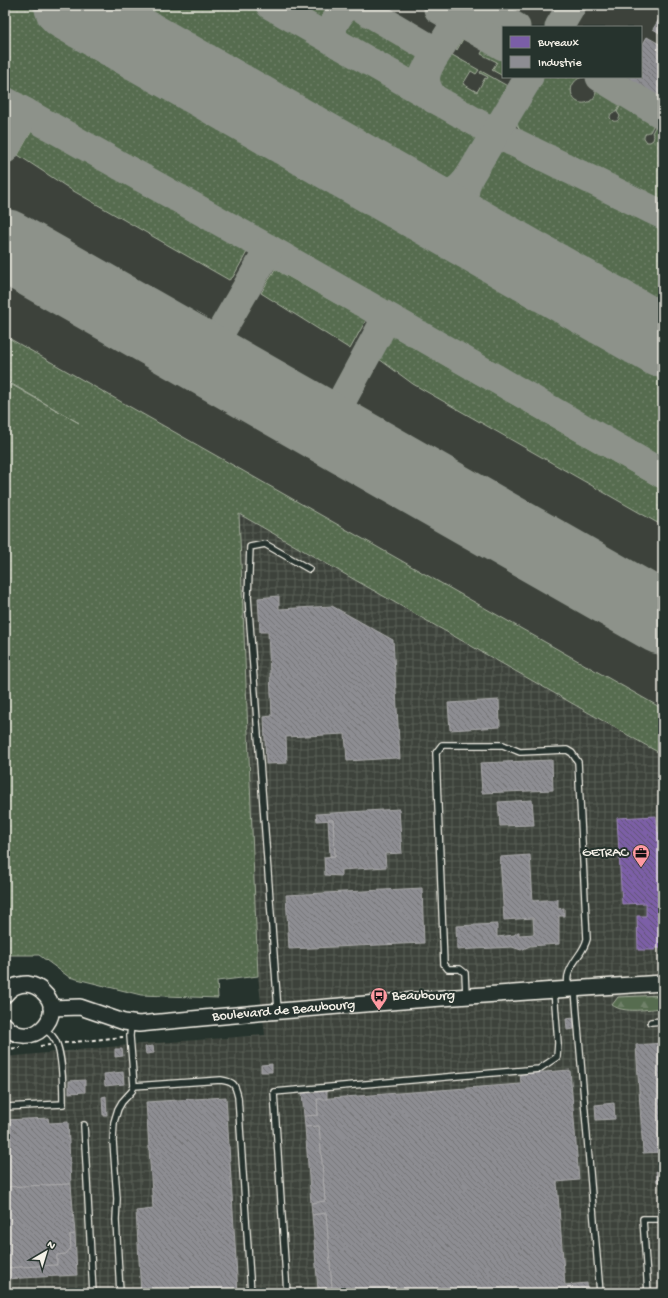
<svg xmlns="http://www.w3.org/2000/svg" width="668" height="1298" viewBox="0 0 668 1298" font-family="'Gochi Hand',sans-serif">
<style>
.built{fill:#3c433a;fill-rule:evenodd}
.industrial{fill:url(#industrial-grid)}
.grass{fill:url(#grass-dots);stroke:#a5ae9c}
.forest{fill:url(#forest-firs);stroke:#a5ae9c}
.offices{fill:url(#offices-back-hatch);stroke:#9f8aba}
.industry{fill:url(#industry-back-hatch);stroke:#acabac}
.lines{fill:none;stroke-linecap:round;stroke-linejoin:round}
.taxiway{stroke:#8d928a;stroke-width:29}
.runway{stroke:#8d928a;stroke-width:72}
.service-casing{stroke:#f4f1e8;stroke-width:8}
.secondary-casing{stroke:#f4f1e8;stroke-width:18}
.path{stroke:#f4f1e8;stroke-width:2;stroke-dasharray:4 3;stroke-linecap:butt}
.service{stroke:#26332d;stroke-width:5.5}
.secondary{stroke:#26332d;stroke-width:15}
.labels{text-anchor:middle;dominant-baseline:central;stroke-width:4;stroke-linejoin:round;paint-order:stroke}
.poi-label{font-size:14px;fill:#f4f1e8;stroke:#26332d;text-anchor:end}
.street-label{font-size:14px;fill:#f4f1e8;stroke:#26332d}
</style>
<defs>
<pattern id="industrial-grid" width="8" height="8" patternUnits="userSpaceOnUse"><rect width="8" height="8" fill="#3c433a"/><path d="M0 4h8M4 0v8" fill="none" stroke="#595f56"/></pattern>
<pattern id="grass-dots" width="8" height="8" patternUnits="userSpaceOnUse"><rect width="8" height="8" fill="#566c50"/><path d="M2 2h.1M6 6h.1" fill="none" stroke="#6f8169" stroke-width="1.8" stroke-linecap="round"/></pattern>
<pattern id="forest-firs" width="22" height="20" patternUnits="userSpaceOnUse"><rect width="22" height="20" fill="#566c50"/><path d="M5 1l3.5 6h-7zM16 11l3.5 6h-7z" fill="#6f8169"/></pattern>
<pattern id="offices-back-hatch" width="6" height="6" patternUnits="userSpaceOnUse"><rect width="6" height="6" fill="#7b5ea7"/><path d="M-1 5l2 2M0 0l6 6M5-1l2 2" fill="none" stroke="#605272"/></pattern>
<pattern id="industry-back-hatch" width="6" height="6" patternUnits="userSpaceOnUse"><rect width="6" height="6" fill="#8d8d92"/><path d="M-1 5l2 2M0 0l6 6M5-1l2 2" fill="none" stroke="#757577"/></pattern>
</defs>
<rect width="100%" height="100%" fill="#26332d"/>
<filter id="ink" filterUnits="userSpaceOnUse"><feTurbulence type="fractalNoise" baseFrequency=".025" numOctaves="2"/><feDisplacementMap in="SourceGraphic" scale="8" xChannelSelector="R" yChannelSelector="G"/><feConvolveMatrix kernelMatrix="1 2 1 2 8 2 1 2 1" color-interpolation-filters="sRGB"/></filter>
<g filter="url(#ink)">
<path class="built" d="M5,5H663V755L5,380ZM503,27H641V77H503Z"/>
<polygon class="industrial" points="239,514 663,755 663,1293 5,1293 5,1057 130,1045 265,1035 258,976"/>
<g class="grass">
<polygon points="5,5 39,5 663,359 663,462 5,87"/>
<path d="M105,5H256L468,126C471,129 474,132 476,136C482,153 461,181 445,185C434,187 424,185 414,181Z"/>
<polygon points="296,5 316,5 326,11 327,17 323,23 318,24 298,14 295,10"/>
<polygon points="450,5 470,5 508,27 503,27 503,36"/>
<path d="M354,14L368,21V24L374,28L377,26L396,36V40L403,44L407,43L421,51L424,56L423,62C406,78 389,66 373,57C366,53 358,49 352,43C345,35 342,19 354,14Z"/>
<path d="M468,36L476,39L503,54V76L492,70L497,62L481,54L483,50L463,39L457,50L453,45C454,38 461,37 468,36Z"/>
<path d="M447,52L479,70L476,74L471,71L463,84L477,92L485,78L487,79L488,77L480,73L481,71L511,88C511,95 496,114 488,115L447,96L441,91L437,84L436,72L439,65Z"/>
<path d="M538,77H584C578,78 575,80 572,86C571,89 571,92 572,95C578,112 605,100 593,82L595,78L624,96L616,112C612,112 610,114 610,118L613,121C617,122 619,120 620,116L617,112L625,97L658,116L650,132C646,132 644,134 644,138L647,142H650L653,140L654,136L652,133L660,117L663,119V208L587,171L521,132L517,125V115Z"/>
<polygon points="32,130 247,252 233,277 229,280 70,189 18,155"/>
<path d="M505,148L516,150L663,222V323L501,231C492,225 482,219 477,209C468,188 481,153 505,148Z"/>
<polygon points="275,269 366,320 350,349 261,293"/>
<polygon points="392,335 663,490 663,526 413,384 379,359"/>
<polygon points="5,336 663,709 663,755 239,514 258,976 217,981 218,998 141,995 69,977 39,955 6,955 5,956 5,381 79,423 5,380"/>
</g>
<path class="forest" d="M663,995V1008C648,1009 624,1014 612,1005L618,997Z"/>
<polygon class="offices" points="656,816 658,833 663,833 663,948 655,948 655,950 638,950 637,916 646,916 646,903 622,904 617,818"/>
<g class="industry">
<polygon points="663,13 663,35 653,29"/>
<polygon points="647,37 663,46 663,100 625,77 641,77 641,47"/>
<polygon points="279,596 279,609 332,606 393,640 400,759 396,758 347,761 345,734 286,737 287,763 266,764 264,717 272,716 268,632 260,632 258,598"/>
<polygon points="499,700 500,727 450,730 448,703"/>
<polygon points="552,760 553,790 482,793 480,763"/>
<polygon points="532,800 534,825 500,826 498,802"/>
<polygon points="399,809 402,853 385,854 386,867 341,870 341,876 325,875 324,857 335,856 333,820 317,821 316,814"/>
<polygon points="328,820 333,820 335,856 330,856"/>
<polygon points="530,855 533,901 558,899 558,909 564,908 564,916 559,916 559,944 530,946 521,950 512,947 457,950 456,926 497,924 497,937 514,935 518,932 519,932 519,935 534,934 533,918 504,920 500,857"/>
<polygon points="422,888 424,943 289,949 286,895"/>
<polygon points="574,1018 574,1029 567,1030 566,1019"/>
<polygon points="663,1043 663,1152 643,1153 636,1045"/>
<polygon points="153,1046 154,1053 146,1054 145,1047"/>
<polygon points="115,1049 122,1049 123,1056 115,1057"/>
<polygon points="272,1064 272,1072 261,1072 261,1065"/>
<polygon points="570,1070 579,1180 557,1182 565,1285 587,1283 588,1293 318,1293 318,1290 332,1289 326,1213 312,1215 311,1203 325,1201 319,1126 305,1127 304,1116 318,1115 317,1099 521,1084 520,1074"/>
<polygon points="123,1072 124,1084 105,1086 104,1074"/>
<polygon points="85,1080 85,1092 69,1093 69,1081"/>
<polygon points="327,1091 327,1099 317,1099 318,1115 304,1116 302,1093"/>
<polygon points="106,1096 107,1115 103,1115 102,1097"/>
<polygon points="226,1097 238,1293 141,1293 136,1211 153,1209 146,1102"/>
<polygon points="614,1103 615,1119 596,1120 595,1105"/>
<polygon points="48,1118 49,1123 68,1122 71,1184 5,1187 5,1120"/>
<polygon points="319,1126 325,1201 311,1203 305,1127"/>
<polygon points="656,1171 663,1171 663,1181 657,1182"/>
<polygon points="71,1184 75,1234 70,1235 71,1248 66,1254 57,1255 57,1265 5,1268 5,1187"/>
<polygon points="326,1213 332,1289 318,1290 312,1215"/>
<polygon points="75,1234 77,1275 5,1279 5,1268 57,1265 57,1255 66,1254 71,1248 70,1235"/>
</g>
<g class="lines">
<g class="taxiway">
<polyline points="270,5 495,133 663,215"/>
<polyline points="478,5 516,27"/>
<polyline points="438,9 503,46"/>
<polyline points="559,27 572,5"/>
<path d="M338,44C335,41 333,37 332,32C332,24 342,8 350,5L360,7L428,47C436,57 428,64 426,75C424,84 429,92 434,99"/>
<path d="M425,72L450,32C453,24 451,18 445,12"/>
<polyline points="600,77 663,115"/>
<polyline points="5,101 269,249 663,474"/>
<polyline points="5,149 25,112"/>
<path d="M395,190C402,193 410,198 418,199C439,203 457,194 469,177"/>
<path d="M495,246C489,242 482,238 477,233C462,219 461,195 469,177L529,77"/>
<polyline points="205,359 269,249"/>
<polyline points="327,428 387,317"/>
</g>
<g class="runway">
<polyline points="70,5 663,342"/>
<polyline points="5,245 663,619"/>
</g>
<defs>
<g id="service">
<polyline points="575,990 600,1293"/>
<path d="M466,995L465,973L460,969H448L444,964L436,753L442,745H503L520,752L567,750L572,753L578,762L587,939C584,953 571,961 568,976C567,980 568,985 568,989"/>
<polyline points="278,1010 248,597 250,547 265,544 309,569"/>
<polyline points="651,1022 663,1021"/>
<path d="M134,1086L221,1080C234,1082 235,1084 238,1097L251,1293"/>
<path d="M5,1107L63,1104C63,1088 63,1048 53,1037C51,1034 47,1031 44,1029"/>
<polyline points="84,1125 93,1293"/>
<polyline points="120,1293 116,1220 117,1199 113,1141 114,1122 118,1109 122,1102 132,1091 134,1086 130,1036 131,1024"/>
<polyline points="287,1293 274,1092 539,1069 557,1057 558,1043 554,990"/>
<polyline points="648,1293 643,1219 663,1219"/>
</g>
<g id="secondary">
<path d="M5,995C10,988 18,984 27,984C33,985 39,987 43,992C69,1015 29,1054 5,1025"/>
<path id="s1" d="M51,1008L80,1007L124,1022L139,1024C313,1007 488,994 663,983"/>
</g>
</defs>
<use href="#service" class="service-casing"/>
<use href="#secondary" class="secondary-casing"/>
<g class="path">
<polyline points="64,1043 123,1037"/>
<polyline points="40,1046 50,1045"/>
<polyline points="5,1049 20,1048"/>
</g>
<use href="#service" class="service"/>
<use href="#secondary" class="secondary"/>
</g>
</g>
<defs>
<symbol id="office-pin" viewBox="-11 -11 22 30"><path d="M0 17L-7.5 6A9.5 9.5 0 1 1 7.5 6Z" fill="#ff9aa2" stroke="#26332d"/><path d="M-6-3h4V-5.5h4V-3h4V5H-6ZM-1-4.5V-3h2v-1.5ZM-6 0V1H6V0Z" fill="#111"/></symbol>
<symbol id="bus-pin" viewBox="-11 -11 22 30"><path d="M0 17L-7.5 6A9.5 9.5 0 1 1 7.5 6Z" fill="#ff9aa2" stroke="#26332d"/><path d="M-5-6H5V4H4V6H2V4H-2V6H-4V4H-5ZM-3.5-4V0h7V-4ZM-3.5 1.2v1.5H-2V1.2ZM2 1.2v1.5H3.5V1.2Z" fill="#111"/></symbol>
</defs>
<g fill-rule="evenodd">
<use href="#office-pin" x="631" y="843" width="20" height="27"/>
<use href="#bus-pin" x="369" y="986" width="20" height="27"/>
</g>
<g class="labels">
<g class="poi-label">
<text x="628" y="853">GETRAC</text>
<text x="392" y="996" text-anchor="start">Beaubourg</text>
</g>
<g class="street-label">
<text stroke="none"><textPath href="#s1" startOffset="236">Boulevard de Beaubourg</textPath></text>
</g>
</g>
<rect width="668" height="1298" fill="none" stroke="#26332d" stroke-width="20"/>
<rect x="10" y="10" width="648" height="1278" fill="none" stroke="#f4f1e8" stroke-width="1.5" filter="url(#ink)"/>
<rect x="502" y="26" width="140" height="52" fill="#26332d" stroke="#787f78"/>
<rect x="510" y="36" width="20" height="12" fill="#7b5ea7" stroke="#787f78"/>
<text x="538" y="46" font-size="12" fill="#f4f1e8">Bureaux</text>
<rect x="510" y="56" width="20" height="12" fill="#8d8d92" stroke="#787f78"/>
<text x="538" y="66" font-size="12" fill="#f4f1e8">Industrie</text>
<g transform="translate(46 1252) rotate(38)" stroke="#26332d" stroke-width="3" paint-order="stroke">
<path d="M0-3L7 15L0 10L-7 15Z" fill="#f4f1e8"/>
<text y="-6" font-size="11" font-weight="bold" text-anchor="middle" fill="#f4f1e8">N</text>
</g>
</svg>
